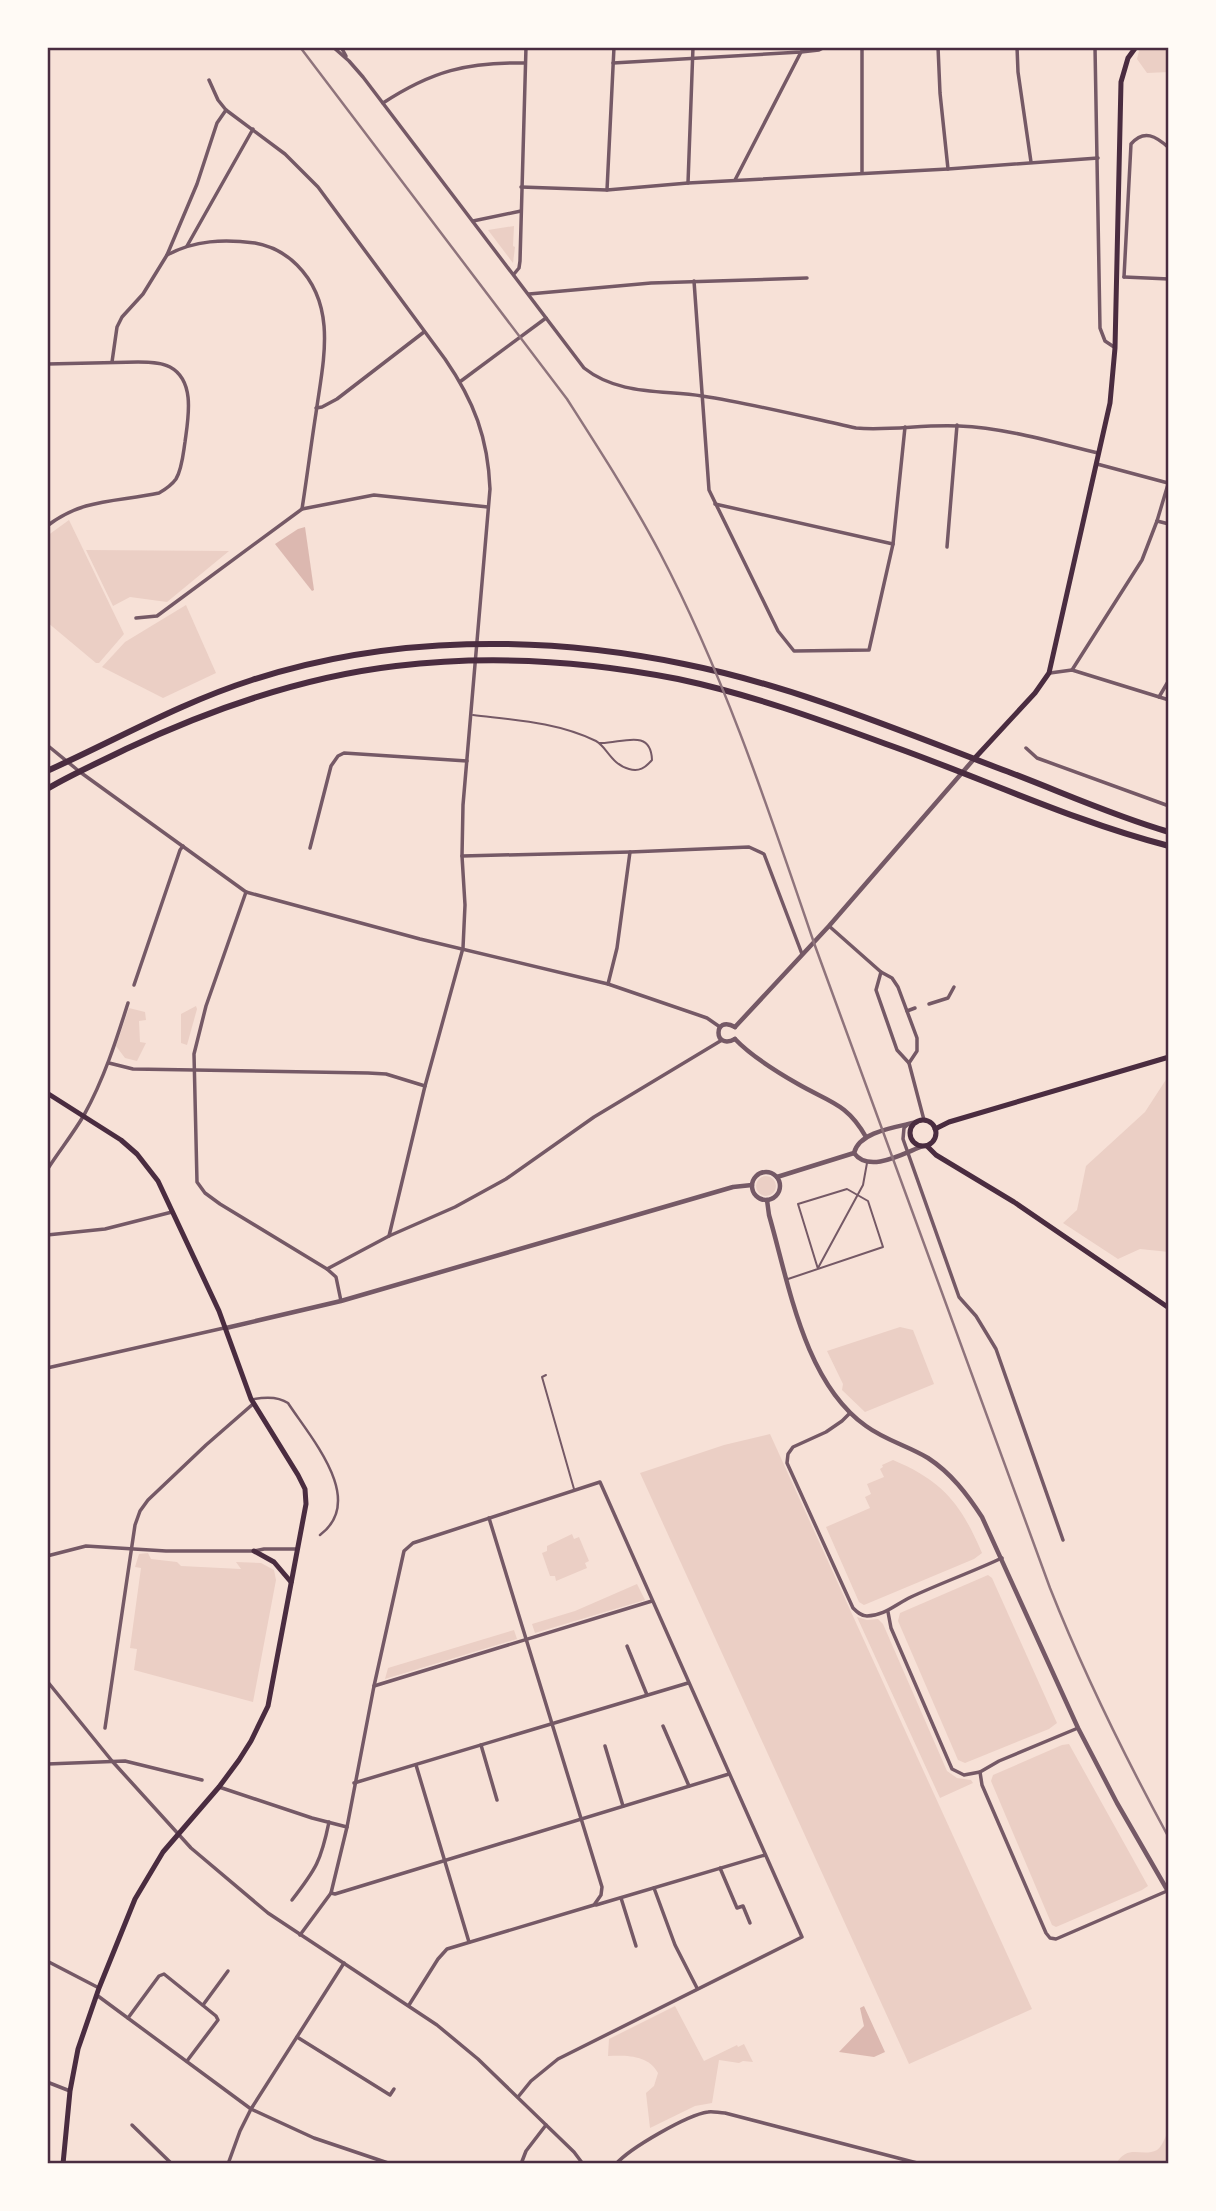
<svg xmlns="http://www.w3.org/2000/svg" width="1216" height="2211" viewBox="0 0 1216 2211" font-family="'Noto Serif',serif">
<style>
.green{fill:#ebcfc5}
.water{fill:#dcb8b0}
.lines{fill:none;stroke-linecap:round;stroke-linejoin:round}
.service{stroke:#755966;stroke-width:2}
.pedestrian{stroke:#755966;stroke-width:2.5}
.minor{stroke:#755966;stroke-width:3.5}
.tertiary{stroke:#755966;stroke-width:4.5}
.secondary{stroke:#4a2c40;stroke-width:5}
.primary{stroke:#4a2c40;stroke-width:6}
.rail{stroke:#8f747c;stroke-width:2.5}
.neatline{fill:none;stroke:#4a2c40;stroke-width:2.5}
</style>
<rect width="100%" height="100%" fill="#f7e1d7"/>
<g class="green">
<polygon points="1140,47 1169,47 1169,72 1147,73 1137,59"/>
<polygon points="514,226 513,246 515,247 513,263 488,230"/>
<polygon points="69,520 124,634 99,663 96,663 47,622 47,536"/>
<polygon points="86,550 229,551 167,602 130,597 113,606"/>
<polygon points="186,605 216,673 163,698 102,667 125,642"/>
<polygon points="196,1006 197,1009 187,1045 181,1043 181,1014"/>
<polygon points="129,1008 145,1012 146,1020 139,1021 140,1042 146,1043 137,1061 125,1058 116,1046"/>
<polygon points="1169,1075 1169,1252 1140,1249 1118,1259 1063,1223 1077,1210 1086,1166 1145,1112"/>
<circle cx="766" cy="1186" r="10"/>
<polygon points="900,1327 913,1330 934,1384 865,1412 842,1390 843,1384 827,1351"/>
<polygon points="770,1434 1032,2009 909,2064 640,1473 724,1445"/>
<path d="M893,1460C943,1481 961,1504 982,1553L974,1559L864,1605L859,1602L826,1527L870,1508L865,1497L871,1494L867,1484L884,1477L880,1469L883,1467L882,1465Z"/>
<polygon points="572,1534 574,1539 579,1537 589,1561 585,1563 587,1568 556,1581 555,1576 550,1576 542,1553 547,1551 547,1546"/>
<polygon points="148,1553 151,1559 177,1562 181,1566 241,1569 236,1562 261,1563 274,1570 276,1580 253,1702 134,1670 137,1649 130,1648 141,1568 135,1567 139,1554"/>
<polygon points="988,1575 992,1578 1057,1723 1049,1729 965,1763 958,1760 898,1621 900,1613"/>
<polygon points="637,1584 645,1600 535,1633 532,1624 575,1611"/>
<polygon points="857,1617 867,1620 878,1619 883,1624 947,1771 957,1778 971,1780 973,1783 940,1798"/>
<polygon points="514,1630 517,1639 385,1679 388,1668"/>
<polygon points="1069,1744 1148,1886 1142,1890 1056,1927 1052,1925 991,1781 993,1775 1062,1745"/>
<path d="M675,2006L704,2061L737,2045L738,2047L744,2044L753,2062L743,2061L739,2063L719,2060L712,2103L695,2106L650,2128L646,2093L654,2086L658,2073C649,2055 626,2055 608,2056L609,2039Z"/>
<path d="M1169,2130V2164H1116C1128,2143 1142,2158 1157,2150C1163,2146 1165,2136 1169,2130Z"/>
</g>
<g class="water">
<polygon points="305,527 314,590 312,591 275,544 298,529"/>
<polygon points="864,2006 885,2052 874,2057 839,2052 864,2026 860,2008"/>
</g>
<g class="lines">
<g class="service">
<path d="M473,715C514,720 557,722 596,741C607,747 611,764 629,769C639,772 645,768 652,760C651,726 618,745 599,743"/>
<polyline points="818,1268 863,1185 867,1163"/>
<polyline points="788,1279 883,1247 868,1201 847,1189 798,1204 818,1269"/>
<polyline points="546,1375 542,1377 574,1489"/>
</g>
<path class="pedestrian" d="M254,1399C265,1397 278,1396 288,1403C310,1437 367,1500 320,1535"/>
<g class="minor">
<path d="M333,47L349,61L363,77L584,368C618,395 661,390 702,396C754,404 805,417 856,428C890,431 925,424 959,426C1006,428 1052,442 1098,453"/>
<polyline points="341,47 346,56"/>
<polyline points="862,47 862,173"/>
<polyline points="938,47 940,93 948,169"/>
<polyline points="1017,47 1018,72 1031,162"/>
<polyline points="1095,47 1100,328 1105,341 1114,347"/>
<polyline points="613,63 801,52 819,50 825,47"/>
<path d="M209,80L218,100L226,110L285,154L318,187L445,359C474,401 488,438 490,489L463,805L462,856L465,905L463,948L425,1086L389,1236"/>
<path d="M383,103C432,71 467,62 525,63"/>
<polyline points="735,180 801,52"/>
<polyline points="688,183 693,47"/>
<polyline points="521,187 607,190 688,183 948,169 1098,158"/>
<polyline points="607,190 614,47"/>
<polyline points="473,221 521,211"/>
<polyline points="187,246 253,129"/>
<path d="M167,255C195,240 224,239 255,243C272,246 286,254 297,265C338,306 323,362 316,413C311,445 307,477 302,509"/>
<polyline points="514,274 519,268 520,261 526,47"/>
<path d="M1124,277L1131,144C1144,129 1156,136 1169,148"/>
<polyline points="1124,277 1169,279"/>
<polyline points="694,281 709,490 778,631 794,651 869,650 893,544 905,427"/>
<polyline points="529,294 651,283 807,278"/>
<polyline points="112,362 117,327 122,317 143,294 167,255 197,184 217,123 226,110"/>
<path d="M47,364L138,362C148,362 161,362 170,367C196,381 188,419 185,442C183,455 182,469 176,479C171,486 166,489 159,493C118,502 83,498 47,526"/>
<polyline points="461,381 546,318"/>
<polyline points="316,408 322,407 337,399 424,332"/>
<polyline points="1097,464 1168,483"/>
<polyline points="715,504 893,544"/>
<polyline points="1157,521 1169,524"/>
<polyline points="947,547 957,425"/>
<polyline points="136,618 157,616 302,509 374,495 488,507"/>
<polyline points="1072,670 1142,560 1157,521 1169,481"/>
<polyline points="1050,673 1072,670 1169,700"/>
<polyline points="1159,697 1169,680"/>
<polyline points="47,745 80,772 246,892 420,939 608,984 707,1018 720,1027"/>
<polyline points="1026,748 1037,758 1169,806"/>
<polyline points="310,848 331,766 338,756 344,753 467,761"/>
<polyline points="462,856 630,852 749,847 764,854 802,954"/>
<polyline points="246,892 206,1006 194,1054 197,1182 205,1193 220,1204 327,1269 336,1277 341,1301"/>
<polyline points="829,926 881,972 876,990 897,1050 909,1063 924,1120"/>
<polyline points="881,972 892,978 898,987 917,1038 917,1051 909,1063"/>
<polyline points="608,984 617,948 630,852"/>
<polyline points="134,985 180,850 183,846"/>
<polyline points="929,1004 948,998 954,987"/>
<polyline points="907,1011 915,1008"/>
<polyline points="109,1063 133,1069 368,1073 386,1074 425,1086"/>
<polyline points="907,1125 904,1128 903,1139 959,1297 976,1316 996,1349 1063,1540"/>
<path d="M47,1170C59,1151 73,1134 84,1115C104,1079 116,1041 128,1003"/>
<polyline points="47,1235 105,1229 172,1212"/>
<polyline points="327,1269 389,1236 455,1207 506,1179 594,1117 722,1040"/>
<polyline points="47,1368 224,1328"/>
<path d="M850,1413L842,1421L826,1432L793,1447L788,1454L787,1463L853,1608C857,1612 861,1616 867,1616C884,1616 896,1604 911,1597C941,1583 972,1572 1002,1558"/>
<polyline points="47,1556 86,1546 166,1551 254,1551 264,1549 298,1549"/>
<polyline points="888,1612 891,1628 952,1769 964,1775 980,1772"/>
<polyline points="627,1646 647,1695"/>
<polyline points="47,1681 112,1761 191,1848 268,1913 437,2025 478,2059 574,2152 583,2164"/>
<polyline points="374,1686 652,1601"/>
<polyline points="663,1726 689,1786"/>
<polyline points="105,1728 135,1525 140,1511 148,1500 206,1445 253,1404"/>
<polyline points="1078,1728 999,1761 980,1772 982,1785 1046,1933 1050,1938 1056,1939 1167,1891"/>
<polyline points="481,1745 497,1800"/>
<polyline points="605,1746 623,1806"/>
<polyline points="47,1764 125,1761 202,1780"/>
<polyline points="416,1765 469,1942"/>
<polyline points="354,1783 688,1683"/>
<polyline points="219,1787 312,1818 347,1827"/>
<polyline points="720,1868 737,1908 743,1906 750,1923"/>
<polyline points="654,1888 675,1945 697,1988"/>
<polyline points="331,1893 335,1894 729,1774"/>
<polyline points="621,1898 636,1946"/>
<path d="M292,1900C316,1869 321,1861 329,1822"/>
<polyline points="596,1905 765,1855"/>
<polyline points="300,1935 331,1893 347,1827 374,1686 404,1551 413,1543 600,1482 802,1937 558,2059 531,2081 518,2097"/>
<polyline points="47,1961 99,1988"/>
<polyline points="98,1996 251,2109 314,2138 391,2164"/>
<polyline points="203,2005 228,1971"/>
<polyline points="409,2005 438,1959 447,1949 594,1905 601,1895 602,1887 489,1518"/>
<polyline points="128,2018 159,1976 164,1974 216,2016 218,2020 187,2061"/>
<polyline points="297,2037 390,2095 394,2089"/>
<polyline points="47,2082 70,2091"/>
<polyline points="132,2125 172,2164"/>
<polyline points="228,2164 240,2131 251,2109 344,1963"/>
<polyline points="521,2164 526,2151 546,2125"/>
<path d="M616,2164C630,2148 687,2115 708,2112C713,2111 719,2113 725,2113L921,2164"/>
</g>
<g class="tertiary">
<polyline points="735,1027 829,926 974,759"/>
<path d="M735,1039C752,1057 777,1072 798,1084C829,1102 847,1103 866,1137"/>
<path d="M735,1039C713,1051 713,1014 735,1027"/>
<path d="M854,1153C869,1174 904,1153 923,1146"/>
<path d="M854,1153C859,1131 898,1127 917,1122"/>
<circle cx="766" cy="1186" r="14"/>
<polyline points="777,1177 854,1153"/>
<path d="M767,1200L769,1215C789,1284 804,1382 866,1426C885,1440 908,1446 928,1458C951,1473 967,1494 982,1517L1078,1728L1117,1803L1169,1893"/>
<polyline points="226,1328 341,1301 733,1187 752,1185"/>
</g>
<g class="secondary">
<polyline points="974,759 1035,693 1049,673 1110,403 1115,348 1121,82 1128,58 1136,47"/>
<polyline points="47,1093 121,1140 137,1154 158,1181 219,1311 251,1399 298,1475 305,1489 306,1504 268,1706 251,1741 239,1760 219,1787 163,1852 135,1899 99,1988 78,2049 70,2091 63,2164"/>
<circle cx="923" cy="1133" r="13"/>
<polyline points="935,1129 949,1122 1169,1057"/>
<polyline points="927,1146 936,1155 1014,1202 1169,1308"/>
<polyline points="254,1551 274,1562 291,1582"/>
</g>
<g class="primary">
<path d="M47,771C116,740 180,703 252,680C391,635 542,635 684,664C790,685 896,729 998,768C1055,789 1110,815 1169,832"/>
<path d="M47,789C72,774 100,762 126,749C211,709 302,677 396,666C489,655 586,661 678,679C749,694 818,719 886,744C980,777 1072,821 1169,846"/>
</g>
<path class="rail" d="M300,47L567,399C599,449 632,500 660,553C725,677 769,811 814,943L1050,1588C1084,1674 1125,1757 1169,1838"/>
</g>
<rect width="1216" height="2211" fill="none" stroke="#fffaf5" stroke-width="98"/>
<rect x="49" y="49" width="1118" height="2113" class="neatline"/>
</svg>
